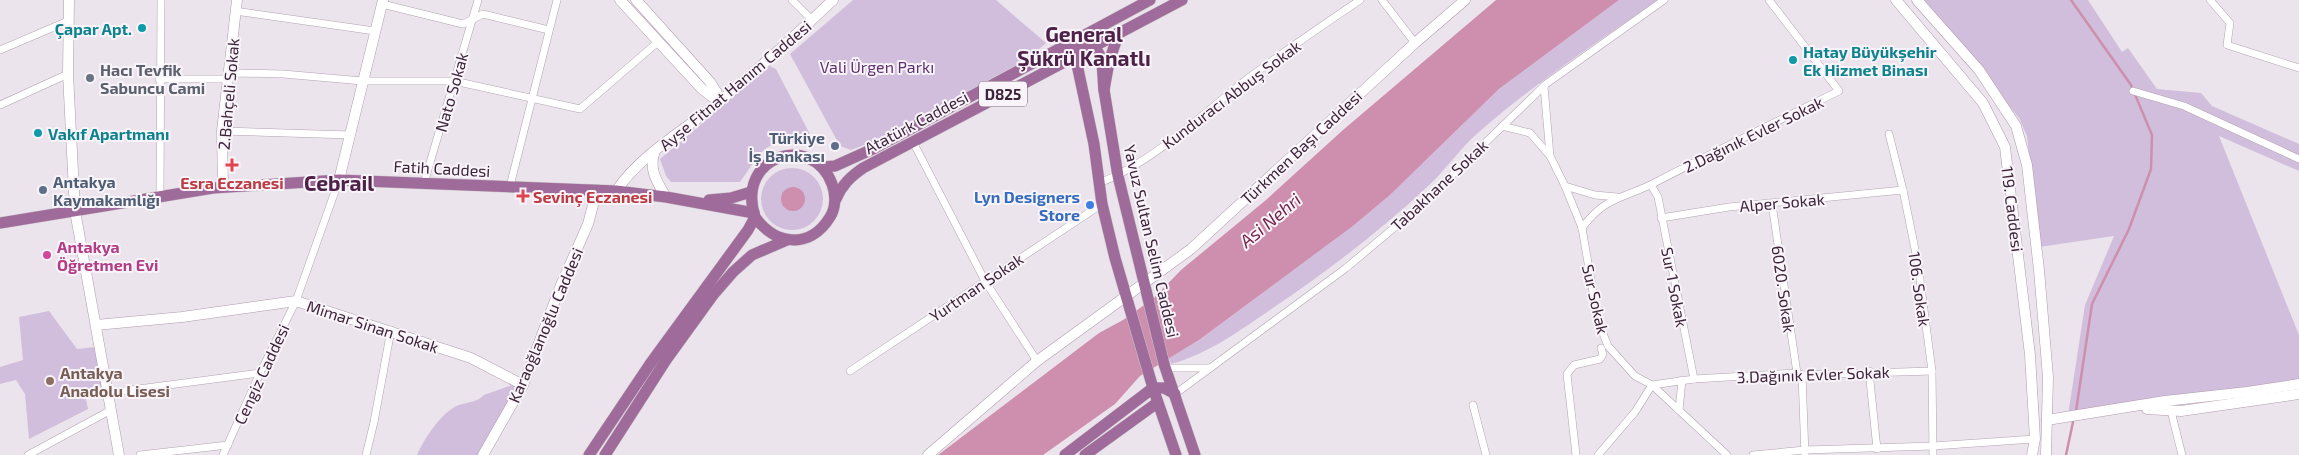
<svg xmlns="http://www.w3.org/2000/svg" width="2299" height="455" viewBox="0 0 2299 455" font-family="'Exo 2',sans-serif">
<style>
.green{fill:#d1bedc}
.water{fill:#ce8fae}
.lines{fill:none;stroke-linecap:round;stroke-linejoin:round}
.stream{stroke:#ce8fae;stroke-width:2.5}
.street-casing{stroke:#b0a3b0;stroke-width:8}
.secondary-casing{stroke:#af9aae;stroke-width:11}
.primary-casing{stroke:#c9c2c8;stroke-width:12}
.street{stroke:#fff;stroke-width:7}
.secondary{stroke:#fff;stroke-width:10}
.primary{stroke:#9f6b9a;stroke-width:11}
.culture-dot{fill:#0f9aa8;stroke:#f8f4f9;stroke-width:2}
.worship-dot{fill:#6b7280;stroke:#f8f4f9;stroke-width:2}
.service-dot{fill:#5c6f8a;stroke:#f8f4f9;stroke-width:2}
.health-dot{fill:#e0444e;stroke:#f8f4f9;stroke-width:2}
.shop-dot{fill:#3f7fe0;stroke:#f8f4f9;stroke-width:2}
.hotel-dot{fill:#d1479c;stroke:#f8f4f9;stroke-width:2}
.education-dot{fill:#8d6e63;stroke:#f8f4f9;stroke-width:2}
.labels{text-anchor:middle;dominant-baseline:central;stroke-width:4;stroke-linejoin:round;paint-order:stroke}
.shield{fill:#f8f4f9;stroke:#756274;stroke-width:1}
.shield-label{font-size:15px;font-weight:bold;fill:#3d243b}
.culture-label{font-size:16px;font-weight:bold;fill:#0d838f;stroke:#f8f4f9;text-anchor:start}
.park-label{font-size:16px;fill:#603171;stroke:#f8f4f9}
.worship-label{font-size:16px;font-weight:bold;fill:#5b616d;stroke:#f8f4f9;text-anchor:start}
.street-label{font-size:16px;fill:#3d243b;stroke:#f8f4f9}
.service-label{font-size:16px;font-weight:bold;fill:#4e5e75;stroke:#f8f4f9;text-anchor:end}
.health-label{font-size:16px;font-weight:bold;fill:#be3a42;stroke:#f8f4f9}
.shop-label{font-size:16px;font-weight:bold;fill:#366cbe;stroke:#f8f4f9;text-anchor:end}
.hotel-label{font-size:16px;font-weight:bold;fill:#b23c85;stroke:#f8f4f9;text-anchor:start}
.education-label{font-size:16px;font-weight:bold;fill:#785e54;stroke:#f8f4f9;text-anchor:start}
.water-label{font-size:18px;font-style:italic;fill:#75224a;stroke:#f8f4f9}
.district-label{font-size:21px;font-weight:bold;fill:#4e2149;stroke:#f8f4f9}
</style>
<rect width="100%" height="100%" fill="#ece4ec"/>
<g class="green">
<polygon points="853,0 996,0 1046,43 1029,58 882,138 851,150 840,146 790,54"/>
<path d="M1619,0H1659C1597,42 1535,83 1479,132C1460,148 1446,170 1427,187C1379,232 1325,273 1270,310C1239,331 1208,354 1171,364L1169,358L1199,340L1353,226L1390,195L1499,89Z"/>
<polygon points="1923,0 2088,0 2122,52 2128,48 2157,89 2201,93 2212,106 2299,144 2299,171 2219,136 2299,335 2299,384 2068,415 2085,305 2114,236 2039,247 2027,136 2019,118"/>
<path d="M770,66L776,69L815,144C765,138 766,145 740,182H671L666,176L660,159Z"/>
<circle cx="792" cy="199" r="31"/>
<polygon points="49,311 77,349 95,347 102,391 85,394 88,409 29,439 25,394 16,380 0,384 0,367 23,360 19,317"/>
<path d="M521,382L478,455H417C424,439 442,411 459,405C468,402 478,402 484,395Z"/>
</g>
<g class="water">
<polygon points="1496,0 1619,0 1499,89 1390,195 1353,226 1199,340 1140,376 1115,404 1043,455 938,455 1099,333 1123,320 1154,298 1181,270 1266,200 1343,130"/>
<circle cx="793" cy="199" r="12"/>
</g>
<g class="lines">
<g class="stream">
<polyline points="2071,0 2131,85 2152,135 2151,169 2129,229 2092,304 2076,411"/>
<polyline points="2066,455 2073,422"/>
</g>
<defs>
<g id="street">
<polyline points="792,0 812,20"/>
<polyline points="1382,0 1415,43"/>
<polyline points="2210,0 2230,23 2227,45 2299,68"/>
<polyline points="382,4 463,24 483,14 549,30"/>
<polyline points="235,11 375,31"/>
<polyline points="0,50 68,21"/>
<polyline points="159,79 227,79 238,73 283,74 363,81 454,81 580,109 659,41"/>
<polyline points="1544,86 1550,156 1565,186 1582,228 1598,321 1608,346 1635,376 1652,385 1727,455"/>
<polyline points="2133,91 2184,106 2299,159"/>
<polyline points="0,105 68,74"/>
<polyline points="1502,126 1530,133 1550,156"/>
<polyline points="222,131 350,135"/>
<polyline points="1889,134 1903,190 1918,264 1932,371 1933,455"/>
<polyline points="913,142 985,281 1037,361"/>
<polyline points="424,183 478,0"/>
<path d="M1099,183C1148,165 1201,116 1242,83C1280,54 1320,27 1360,0"/>
<polyline points="1651,185 1658,197 1694,379"/>
<polyline points="510,186 557,0"/>
<polyline points="1565,186 1595,195 1617,197"/>
<polyline points="160,196 161,0"/>
<polyline points="1772,204 1797,373"/>
<polyline points="1661,218 1729,207 1903,190"/>
<path d="M1582,228C1606,195 1625,199 1658,181C1718,150 1778,121 1839,91L1769,0"/>
<polyline points="1166,368 1210,368"/>
<polyline points="850,371 1102,204"/>
<polyline points="1869,371 1877,449"/>
<polyline points="1802,375 1805,455"/>
<polyline points="108,393 260,373"/>
<polyline points="1175,394 1346,268 1419,207 1546,84 1664,0"/>
<polyline points="1473,405 1486,455"/>
<polyline points="1679,410 1682,380"/>
<polyline points="2171,411 2182,455"/>
<polyline points="28,455 111,410"/>
<polyline points="140,455 228,445"/>
<polyline points="223,455 260,373 296,301 339,180"/>
<polyline points="366,455 374,422 391,330"/>
<polyline points="1576,455 1567,374 1574,365 1600,359 1603,354 1601,348"/>
<polyline points="1598,455 1635,412 1652,385 1694,379 1797,373 1802,375 1932,371"/>
<polyline points="1753,455 1805,450 1933,446 2035,439"/>
</g>
<g id="secondary">
<polyline points="69,0 68,74 75,211 119,455"/>
<polyline points="620,0 702,89 719,102"/>
<polyline points="636,0 710,82 717,93 719,102"/>
<polyline points="1896,0 1983,103 2005,147 2030,355 2035,439 2032,455"/>
<polyline points="1917,0 1979,70 2016,126 2027,165 2039,270 2048,377 2046,455"/>
<path d="M655,151C648,169 657,182 666,197"/>
<polyline points="339,180 383,0"/>
<polyline points="223,187 222,131 237,0"/>
<path d="M616,191C642,153 684,131 719,102C758,70 796,35 833,0"/>
<polyline points="96,325 182,317 296,301 471,358 523,385"/>
<polyline points="2147,409 2181,411 2299,394"/>
<polyline points="2047,420 2165,401 2247,392 2299,384"/>
<polyline points="483,455 523,385 561,285 588,224 597,190"/>
<polyline points="928,455 1037,361 1191,249 1415,43 1465,0"/>
</g>
<g id="primary">
<polyline points="1119,32 1109,62 1104,90 1118,176 1164,364 1195,455"/>
<path d="M1104,90C1101,62 1107,52 1080,38L1075,55L1094,144L1102,204L1115,258L1153,388L1176,455"/>
<polyline points="822,167 835,166 875,148 1150,0"/>
<path d="M836,199C842,185 850,177 863,168L1182,0"/>
<polyline points="709,200 731,198 751,192"/>
<polyline points="0,223 213,188 339,180 616,191 666,197 754,213"/>
<path d="M589,455L650,364L748,230L755,217C735,155 813,132 832,184C836,194 836,208 830,217C810,250 775,245 755,217"/>
<polyline points="605,455 666,360 713,295 733,272 752,255 787,240"/>
<polyline points="1065,455 1153,388 1164,388 1175,394"/>
<polyline points="1085,455 1157,403"/>
</g>
</defs>
<use href="#street" class="street-casing"/>
<use href="#secondary" class="secondary-casing"/>
<use href="#primary" class="primary-casing"/>
<use href="#street" class="street"/>
<use href="#secondary" class="secondary"/>
<use href="#primary" class="primary"/>
</g>
<g class="culture-dot">
<circle cx="142" cy="28" r="5"/>
<circle cx="1793" cy="60" r="5"/>
<circle cx="38" cy="133" r="5"/>
</g>
<circle class="worship-dot" cx="90" cy="78" r="5"/>
<g class="service-dot">
<circle cx="835" cy="146" r="5"/>
<circle cx="43" cy="190" r="5"/>
</g>
<g class="health-dot">
<path d="M229.5 157.5h5v5h5v5h-5v5h-5v-5h-5v-5h5z"/>
<path d="M520.5 188.5h5v5h5v5h-5v5h-5v-5h-5v-5h5z"/>
</g>
<circle class="shop-dot" cx="1090" cy="205" r="5"/>
<circle class="hotel-dot" cx="47" cy="255" r="5"/>
<circle class="education-dot" cx="50" cy="381" r="5"/>
<g class="labels">
<rect class="shield" x="979" y="81.5" width="48" height="25" rx="4"/>
<g class="shield-label">
<text x="1003" y="94">D825</text>
</g>
<g class="culture-label">
<text x="132" y="28" text-anchor="end">Çapar Apt.</text>
<text x="1803" y="51">Hatay Büyükşehir<tspan x="1803" dy="18">Ek Hizmet Binası</tspan></text>
<text x="48" y="133">Vakıf Apartmanı</text>
</g>
<g class="park-label">
<text x="877" y="66">Vali Ürgen Parkı</text>
</g>
<g class="worship-label">
<text x="100" y="69">Hacı Tevfik<tspan x="100" dy="18">Sabuncu Cami</tspan></text>
</g>
<g class="street-label">
<text transform="translate(735 85) rotate(-40)">Ayşe Fitnat Hanım Caddesi</text>
<text transform="translate(451 92) rotate(-74)">Nato Sokak</text>
<text transform="translate(228 94) rotate(-85)">2.Bahçeli Sokak</text>
<text transform="translate(1231 94) rotate(-37)">Kunduracı Abbuş Sokak</text>
<text transform="translate(916 122) rotate(-28)">Atatürk Caddesi</text>
<text transform="translate(1753 134) rotate(-26)">2.Dağınık Evler Sokak</text>
<text transform="translate(1301 147) rotate(-43)">Türkmen Başı Caddesi</text>
<text transform="translate(442 168) rotate(3)">Fatih Caddesi</text>
<text transform="translate(1439 185) rotate(-43)">Tabakhane Sokak</text>
<text transform="translate(1782 202) rotate(-5)">Alper Sokak</text>
<text transform="translate(2013 209) rotate(83)">119. Caddesi</text>
<text transform="translate(1152 241) rotate(77)">Yavuz Sultan Selim Caddesi</text>
<text transform="translate(976 287) rotate(-34)">Yurtman Sokak</text>
<text transform="translate(1675 287) rotate(79)">Sur 1 Sokak</text>
<text transform="translate(1784 289) rotate(82)">6020. Sokak</text>
<text transform="translate(1920 289) rotate(82)">106. Sokak</text>
<text transform="translate(1596 299) rotate(77)">Sur Sokak</text>
<text transform="translate(545 325) rotate(-67)">Karaoğlanoğlu Caddesi</text>
<text transform="translate(373 326) rotate(18)">Mimar Sinan Sokak</text>
<text transform="translate(261 374) rotate(-65)">Cengiz Caddesi</text>
<text transform="translate(1813 374) rotate(-2)">3.Dağınık Evler Sokak</text>
</g>
<g class="service-label">
<text x="825" y="137">Türkiye<tspan x="825" dy="18">İş Bankası</tspan></text>
<text x="53" y="181" text-anchor="start">Antakya<tspan x="53" dy="18">Kaymakamlığı</tspan></text>
</g>
<g class="health-label">
<text x="232" y="182">Esra Eczanesi</text>
<text x="533" y="196" text-anchor="start">Sevinç Eczanesi</text>
</g>
<g class="shop-label">
<text x="1080" y="196">Lyn Designers<tspan x="1080" dy="18">Store</tspan></text>
</g>
<g class="hotel-label">
<text x="57" y="246">Antakya<tspan x="57" dy="18">Öğretmen Evi</tspan></text>
</g>
<g class="education-label">
<text x="60" y="372">Antakya<tspan x="60" dy="18">Anadolu Lisesi</tspan></text>
</g>
<g class="water-label">
<text transform="translate(1270 220) rotate(-40)">Asi Nehri</text>
</g>
<g class="district-label">
<text x="1084" y="33">General<tspan x="1084" dy="24">Şükrü Kanatlı</tspan></text>
<text x="339" y="182">Cebrail</text>
</g>
</g>
</svg>
